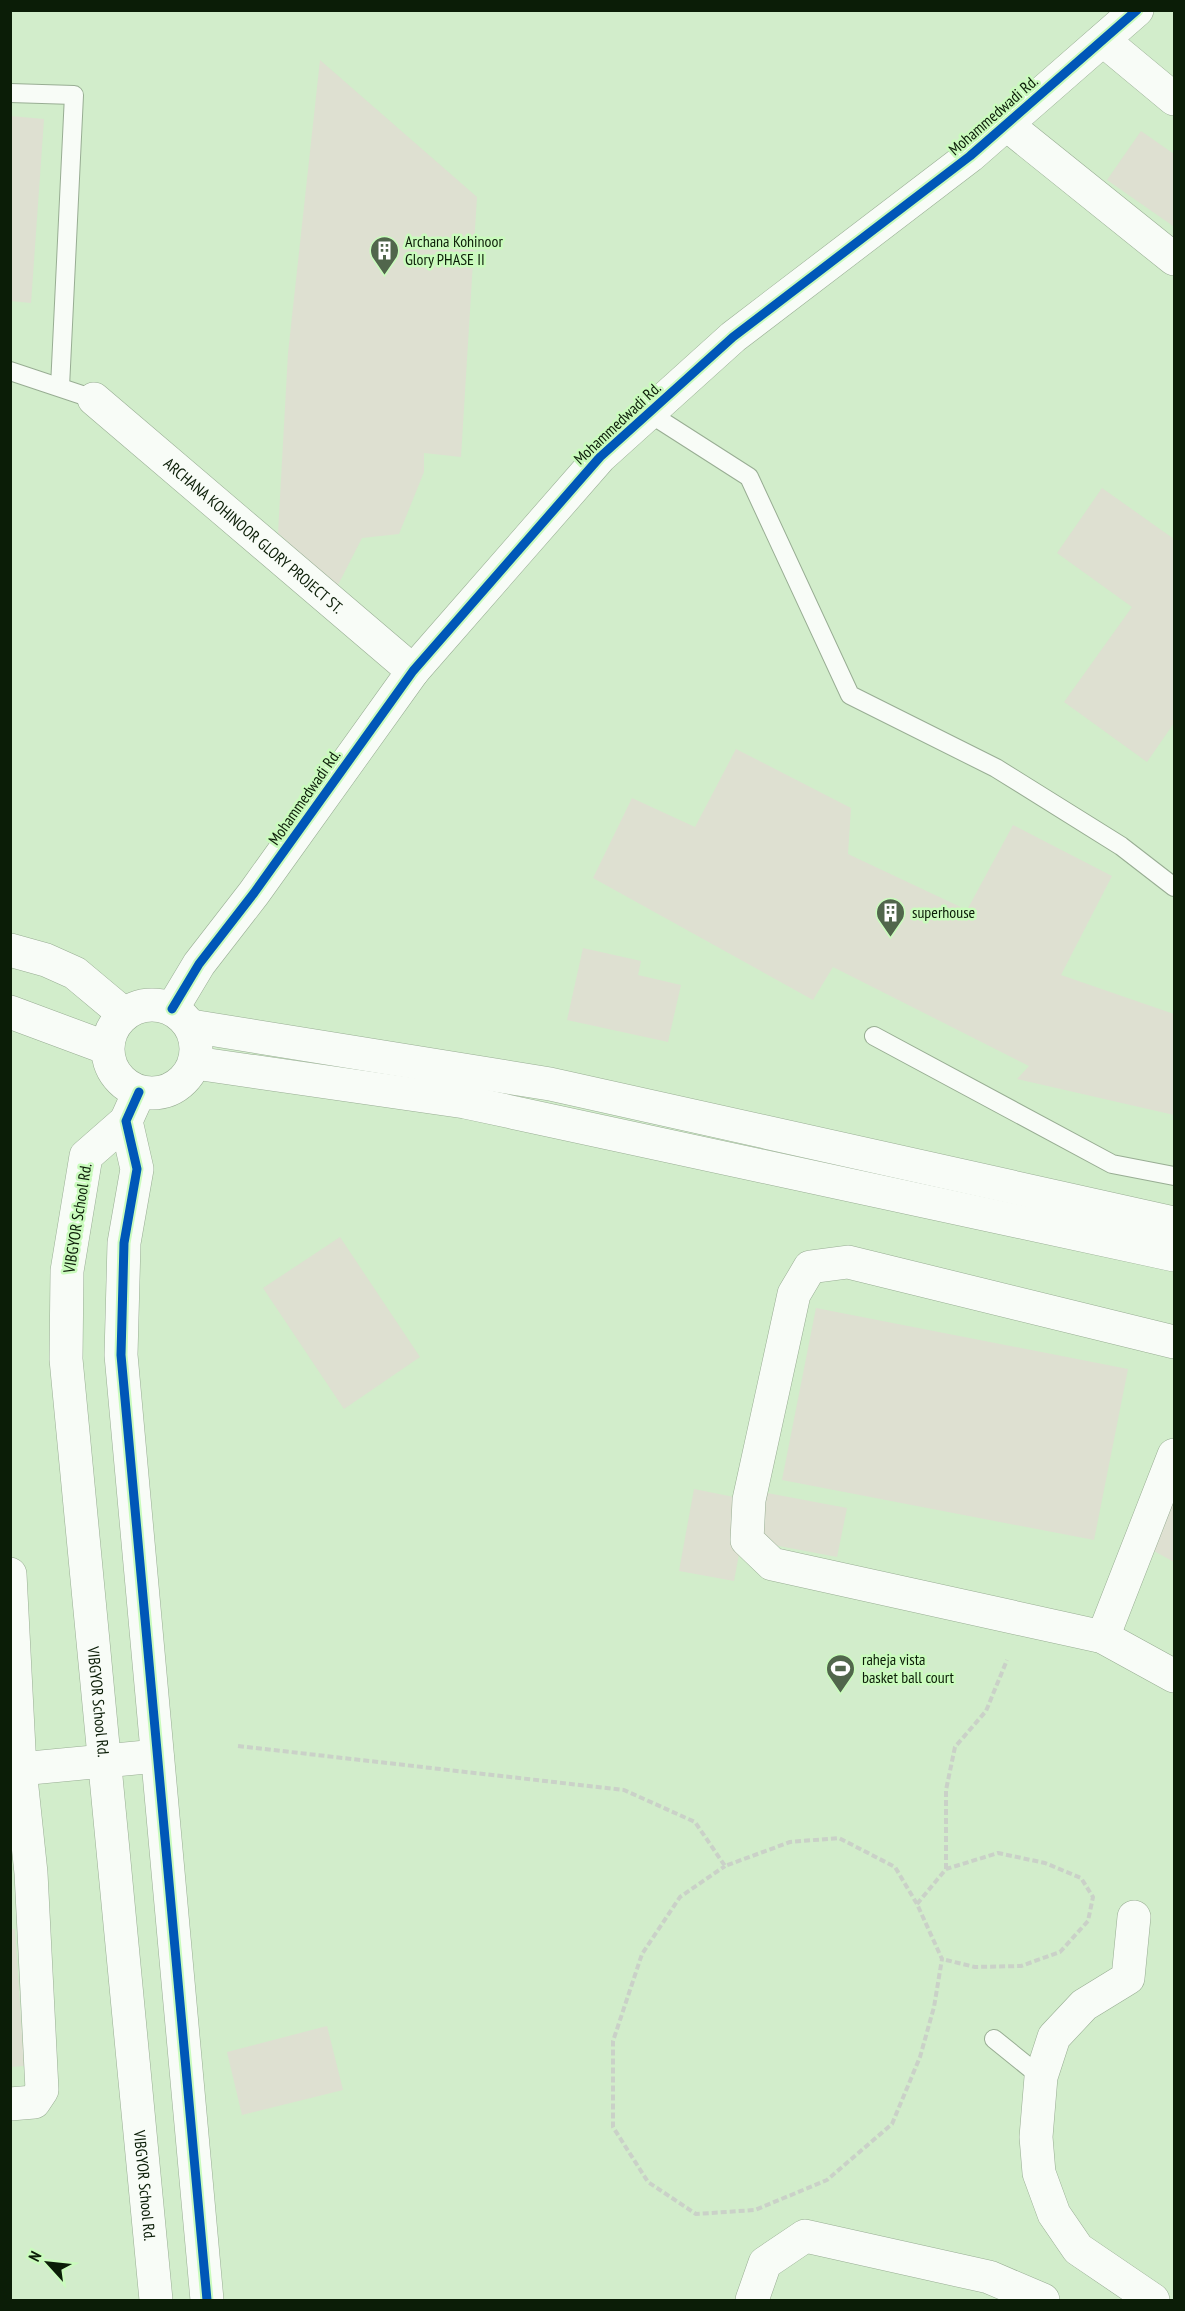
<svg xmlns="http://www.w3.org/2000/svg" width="1185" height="2311" viewBox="0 0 1185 2311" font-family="'PT Sans Narrow',sans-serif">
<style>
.building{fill:#dee0d1}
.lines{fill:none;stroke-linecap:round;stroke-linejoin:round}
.service-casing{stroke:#98ad93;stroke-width:20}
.minor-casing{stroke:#98ad93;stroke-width:34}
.tertiary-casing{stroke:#98ad93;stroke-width:34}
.path{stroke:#cad1c8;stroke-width:4;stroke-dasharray:6 3;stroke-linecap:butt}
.service{stroke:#f8fcf7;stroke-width:18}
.minor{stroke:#f8fcf7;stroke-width:33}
.tertiary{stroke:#f8fcf7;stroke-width:33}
.cycleway-casing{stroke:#cafbbd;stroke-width:13}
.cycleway{stroke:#0057b8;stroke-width:9}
.labels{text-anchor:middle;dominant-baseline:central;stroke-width:5;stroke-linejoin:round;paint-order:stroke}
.street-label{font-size:16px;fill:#0b1d07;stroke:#cafbbd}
.poi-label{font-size:16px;fill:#0b1d07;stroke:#cafbbd;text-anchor:start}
</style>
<rect width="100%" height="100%" fill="#d2edcb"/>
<g class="building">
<polygon points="320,60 477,197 461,457 424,453 424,472 399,534 362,538 337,587 278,533 288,353"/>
<polygon points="10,116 44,119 31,303 10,301"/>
<polygon points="1141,131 1174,154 1173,226 1107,180"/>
<polygon points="1102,488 1174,539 1174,723 1147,762 1064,702 1132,607 1057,553"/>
<polygon points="736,749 851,808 848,854 967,910 1013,825 1112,876 1061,975 1174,1014 1174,1115 1017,1079 1029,1066 833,967 813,1000 593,878 632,798 695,827"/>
<polygon points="583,948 641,961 638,975 681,985 668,1042 567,1020"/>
<polygon points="340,1237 420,1357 344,1409 263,1288"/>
<polygon points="816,1308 1128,1369 1094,1540 782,1480"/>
<polygon points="1174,1486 1174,1562 1143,1545"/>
<polygon points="694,1489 749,1500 734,1581 679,1571"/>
<polygon points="756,1491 847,1508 837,1557 747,1540"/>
<polygon points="10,1929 15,1929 24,2066 10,2067"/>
<polygon points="327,2026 343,2090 242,2115 227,2052"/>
</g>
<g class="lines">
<defs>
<g id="service">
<polyline points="10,93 74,95 60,387"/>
<polyline points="10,371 94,399"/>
<polyline points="649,413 749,477 850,695 996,768 1121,846 1174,887"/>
<polyline points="874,1036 1112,1164 1174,1176"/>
<polyline points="994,2039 1041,2077"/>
</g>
<g id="minor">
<polyline points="1103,40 1174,99"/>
<polyline points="1006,124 1174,259"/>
<path id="s1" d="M94,399L413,671"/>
<polyline points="172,1009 199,964 254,893 413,671 600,457 733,337 970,156 1137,10"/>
<polyline points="139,1092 126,1121 137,1169 124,1243 121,1355 207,2300"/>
<path id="s2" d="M126,1121L86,1156L67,1271L66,1359L156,2300"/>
<polyline points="1174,1342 848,1262 810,1267 794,1294 749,1500 747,1540 772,1564 1103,1637 1174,1676"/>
<polyline points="10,1574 20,1769 31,1873 42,2090 34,2102 10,2104"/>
<polyline points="1103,1637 1174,1455"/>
<polyline points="20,1769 157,1756"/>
<polyline points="1134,1917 1128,1978 1084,2005 1054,2037 1041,2077 1036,2137 1039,2173 1054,2214 1078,2249 1153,2300"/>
<polyline points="752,2300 765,2263 805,2236 989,2277 1043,2300"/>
</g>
<g id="tertiary">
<polyline points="10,950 46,960 75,973 124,1014"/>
<circle cx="152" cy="1049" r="44"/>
<polyline points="10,1012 107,1048"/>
<polyline points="191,1026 550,1084 1174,1223"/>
<polyline points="195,1063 465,1102 1174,1255"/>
</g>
</defs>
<use href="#service" class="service-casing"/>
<use href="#minor" class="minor-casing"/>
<use href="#tertiary" class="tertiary-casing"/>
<g class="path">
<polyline points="238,1746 624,1790 695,1822 725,1866 790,1842 839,1838 895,1867 917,1904 942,1959 934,2007 920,2057 892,2124 827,2180 755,2210 696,2214 648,2182 613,2127 613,2041 642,1954 680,1897 725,1866"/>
<polyline points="946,1869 946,1790 955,1747 986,1711 1007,1660"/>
<polyline points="917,1904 946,1869 998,1853 1045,1863 1081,1878 1093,1897 1088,1921 1060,1952 1021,1966 975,1967 942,1959"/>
</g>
<use href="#service" class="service"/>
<use href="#minor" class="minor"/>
<use href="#tertiary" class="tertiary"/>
<defs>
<g id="cycleway">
<polyline points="172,1009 199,964 254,893 413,671 600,457 733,337 970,156 1137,10"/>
<polyline points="139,1092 126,1121 137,1169 124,1243 121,1355 207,2300"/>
</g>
</defs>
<use href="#cycleway" class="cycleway-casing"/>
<use href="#cycleway" class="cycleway"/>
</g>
<defs>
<symbol id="building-pin" viewBox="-11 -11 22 30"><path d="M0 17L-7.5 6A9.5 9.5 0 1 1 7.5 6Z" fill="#51664c" stroke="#cafbbd"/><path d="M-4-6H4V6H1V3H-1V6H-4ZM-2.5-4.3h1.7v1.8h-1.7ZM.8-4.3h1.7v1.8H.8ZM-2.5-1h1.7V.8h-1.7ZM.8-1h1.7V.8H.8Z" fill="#fff"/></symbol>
<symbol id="stadium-pin" viewBox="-11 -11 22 30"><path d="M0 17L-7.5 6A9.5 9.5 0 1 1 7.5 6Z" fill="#51664c" stroke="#cafbbd"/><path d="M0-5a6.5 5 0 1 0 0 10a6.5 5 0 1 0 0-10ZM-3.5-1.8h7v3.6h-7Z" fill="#fff"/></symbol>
</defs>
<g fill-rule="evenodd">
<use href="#building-pin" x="368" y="234" width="33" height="45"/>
<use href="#building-pin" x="874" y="896" width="33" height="45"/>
<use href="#stadium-pin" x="824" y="1652" width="33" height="45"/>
</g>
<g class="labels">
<g class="street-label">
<text transform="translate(993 115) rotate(-41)">Mohammedwadi Rd.</text>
<text transform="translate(617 423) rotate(-43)">Mohammedwadi Rd.</text>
<text stroke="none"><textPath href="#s1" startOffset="210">ARCHANA KOHINOOR GLORY PROJECT ST.</textPath></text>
<text transform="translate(304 797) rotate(-55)">Mohammedwadi Rd.</text>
<text transform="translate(77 1218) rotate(-81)">VIBGYOR School Rd.</text>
<text stroke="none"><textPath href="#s2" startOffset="602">VIBGYOR School Rd.</textPath></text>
<text stroke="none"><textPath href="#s2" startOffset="1088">VIBGYOR School Rd.</textPath></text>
</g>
<g class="poi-label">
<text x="405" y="241">Archana Kohinoor<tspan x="405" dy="18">Glory PHASE II</tspan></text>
<text x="912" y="912">superhouse</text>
<text x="862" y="1659">raheja vista<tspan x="862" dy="18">basket ball court</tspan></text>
</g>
</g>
<rect width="1185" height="2311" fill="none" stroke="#0b1d07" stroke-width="24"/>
<g transform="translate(48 2263) rotate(297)" stroke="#cafbbd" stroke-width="4.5" paint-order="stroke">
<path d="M0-4.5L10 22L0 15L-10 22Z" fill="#0b1d07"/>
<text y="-9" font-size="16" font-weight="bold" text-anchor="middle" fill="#0b1d07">N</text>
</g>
</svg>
